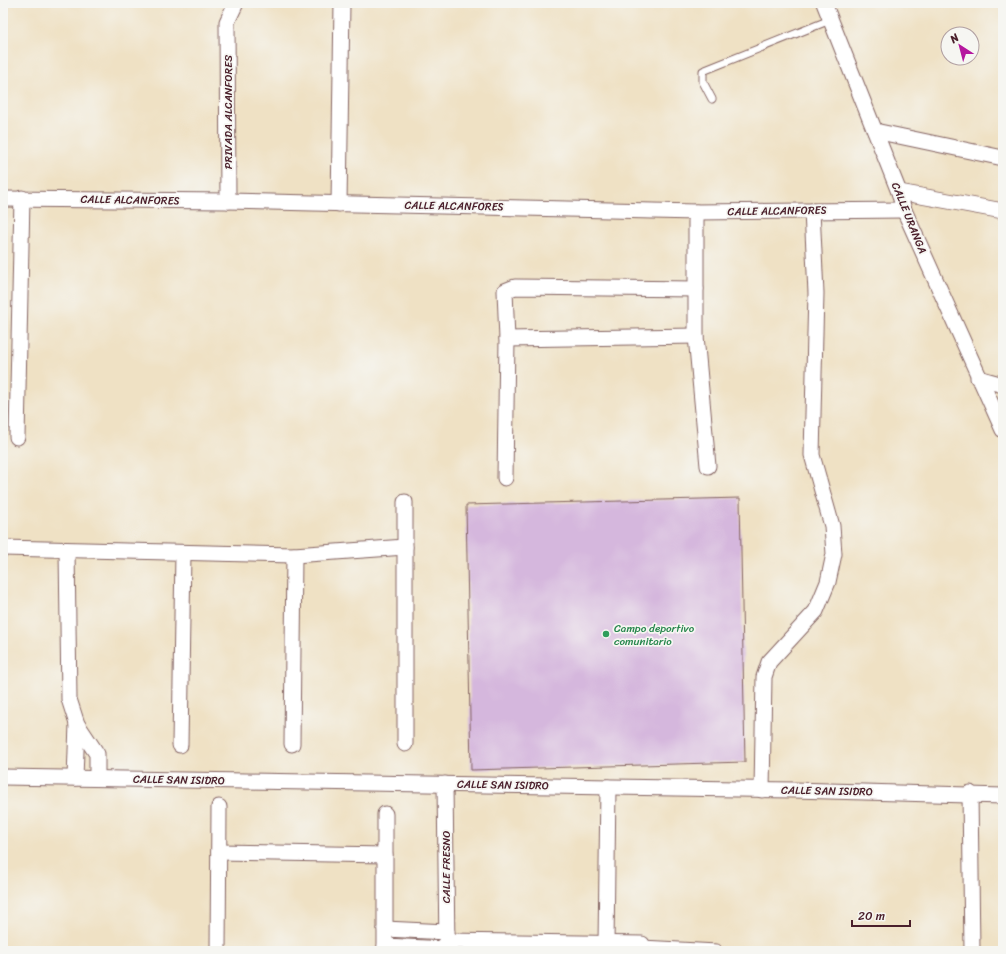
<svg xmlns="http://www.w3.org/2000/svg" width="1006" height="954" viewBox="0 0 1006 954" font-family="Sriracha,sans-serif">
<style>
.building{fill:#d5b7dd}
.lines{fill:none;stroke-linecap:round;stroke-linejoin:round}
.lane-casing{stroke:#846361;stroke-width:9}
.street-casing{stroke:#846361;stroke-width:17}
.lane{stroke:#fff;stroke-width:7}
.street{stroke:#fff;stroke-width:15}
.leisure-dot{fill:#2e9e5b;stroke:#f6f6f2;stroke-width:1.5}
.labels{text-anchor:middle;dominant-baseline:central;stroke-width:3.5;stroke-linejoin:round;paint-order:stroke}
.street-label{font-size:11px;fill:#4a1f2b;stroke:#f6f6f2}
.leisure-label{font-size:11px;fill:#27864d;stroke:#f6f6f2;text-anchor:start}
</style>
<rect width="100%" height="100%" fill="#f6f6f2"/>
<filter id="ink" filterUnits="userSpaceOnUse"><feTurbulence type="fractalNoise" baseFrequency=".025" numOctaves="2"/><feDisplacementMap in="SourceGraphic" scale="8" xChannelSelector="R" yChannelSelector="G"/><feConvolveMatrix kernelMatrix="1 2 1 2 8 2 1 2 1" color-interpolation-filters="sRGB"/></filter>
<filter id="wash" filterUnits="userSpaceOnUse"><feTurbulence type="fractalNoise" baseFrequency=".012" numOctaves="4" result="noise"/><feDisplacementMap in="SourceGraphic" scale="16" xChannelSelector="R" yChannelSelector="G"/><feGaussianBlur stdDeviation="0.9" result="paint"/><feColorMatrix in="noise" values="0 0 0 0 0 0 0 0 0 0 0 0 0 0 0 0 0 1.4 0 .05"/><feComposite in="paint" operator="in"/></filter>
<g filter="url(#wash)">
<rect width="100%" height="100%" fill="#efe1c4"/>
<g id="blocks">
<polygon class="building" points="740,498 745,762 471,770 466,505"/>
</g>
</g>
<g filter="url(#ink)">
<use href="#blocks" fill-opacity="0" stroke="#846361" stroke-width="1"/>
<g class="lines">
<defs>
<g id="lane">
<polyline points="712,99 703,82 703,71 830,20"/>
<polyline points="642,944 717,948"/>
</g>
<g id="street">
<polyline points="824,3 899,192 904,210 1003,430"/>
<polyline points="875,131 1003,158"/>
<polyline points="899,192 1003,211"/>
<polyline points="3,199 228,201 696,212 904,210"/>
<polyline points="228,201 227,22 236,3"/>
<polyline points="339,204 342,3"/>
<polyline points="696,212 696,336 708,466"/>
<polyline points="507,339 696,336"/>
<polyline points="978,378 1003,385"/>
<polyline points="17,437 22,198"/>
<polyline points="505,478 507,339 505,291 515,287 696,289"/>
<polyline points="3,548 294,555 405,547"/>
<polyline points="67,550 69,699 77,724 97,754 97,778"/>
<polyline points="292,744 294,555"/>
<polyline points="405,744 405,502"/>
<polyline points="180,745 183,553"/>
<polyline points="3,777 794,790 1003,796"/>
<polyline points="75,778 77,724"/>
<polyline points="445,784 447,950"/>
<polyline points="762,790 764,677 769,662 816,611 828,582 834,554 832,526 812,455 816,293 812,211"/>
<polyline points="970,793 972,951"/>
<polyline points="385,814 385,951"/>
<polyline points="219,852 385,855"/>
<polyline points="385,929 447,932"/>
<polyline points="446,941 642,944"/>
<polyline points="606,944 608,787"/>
<polyline points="385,946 447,949"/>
<polyline points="218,951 219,807"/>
</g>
</defs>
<use href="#lane" class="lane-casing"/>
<use href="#street" class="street-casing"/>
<use href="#lane" class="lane"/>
<use href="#street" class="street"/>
</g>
</g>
<circle class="leisure-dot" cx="606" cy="634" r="4"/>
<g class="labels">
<g class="street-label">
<text transform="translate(228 112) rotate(-90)">PRIVADA ALCANFORES</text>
<text transform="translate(130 200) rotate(1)">CALLE ALCANFORES</text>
<text transform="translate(454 206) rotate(1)">CALLE ALCANFORES</text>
<text transform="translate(777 211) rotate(-1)">CALLE ALCANFORES</text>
<text transform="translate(909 218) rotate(68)">CALLE URANGA</text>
<text transform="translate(179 780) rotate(1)">CALLE SAN ISIDRO</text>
<text transform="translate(503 785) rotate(1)">CALLE SAN ISIDRO</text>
<text transform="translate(827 791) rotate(1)">CALLE SAN ISIDRO</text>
<text transform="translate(446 867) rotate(-90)">CALLE FRESNO</text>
</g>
<g class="leisure-label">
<text x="614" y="628">Campo deportivo<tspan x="614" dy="13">comunitario</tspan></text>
</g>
</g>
<rect width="1006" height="954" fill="none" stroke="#f6f6f2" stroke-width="16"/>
<g transform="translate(960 46) rotate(324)"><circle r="19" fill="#f6f6f2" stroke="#b1a0a2"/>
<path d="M0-3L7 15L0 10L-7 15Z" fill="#b5179e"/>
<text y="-6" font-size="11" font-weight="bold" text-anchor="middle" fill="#4a1f2b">N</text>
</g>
<path d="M852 920v6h58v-6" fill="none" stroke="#4a1f2b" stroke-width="2"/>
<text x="858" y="920" font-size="12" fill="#4a1f2b" stroke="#f6f6f2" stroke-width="3" paint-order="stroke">20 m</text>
</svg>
